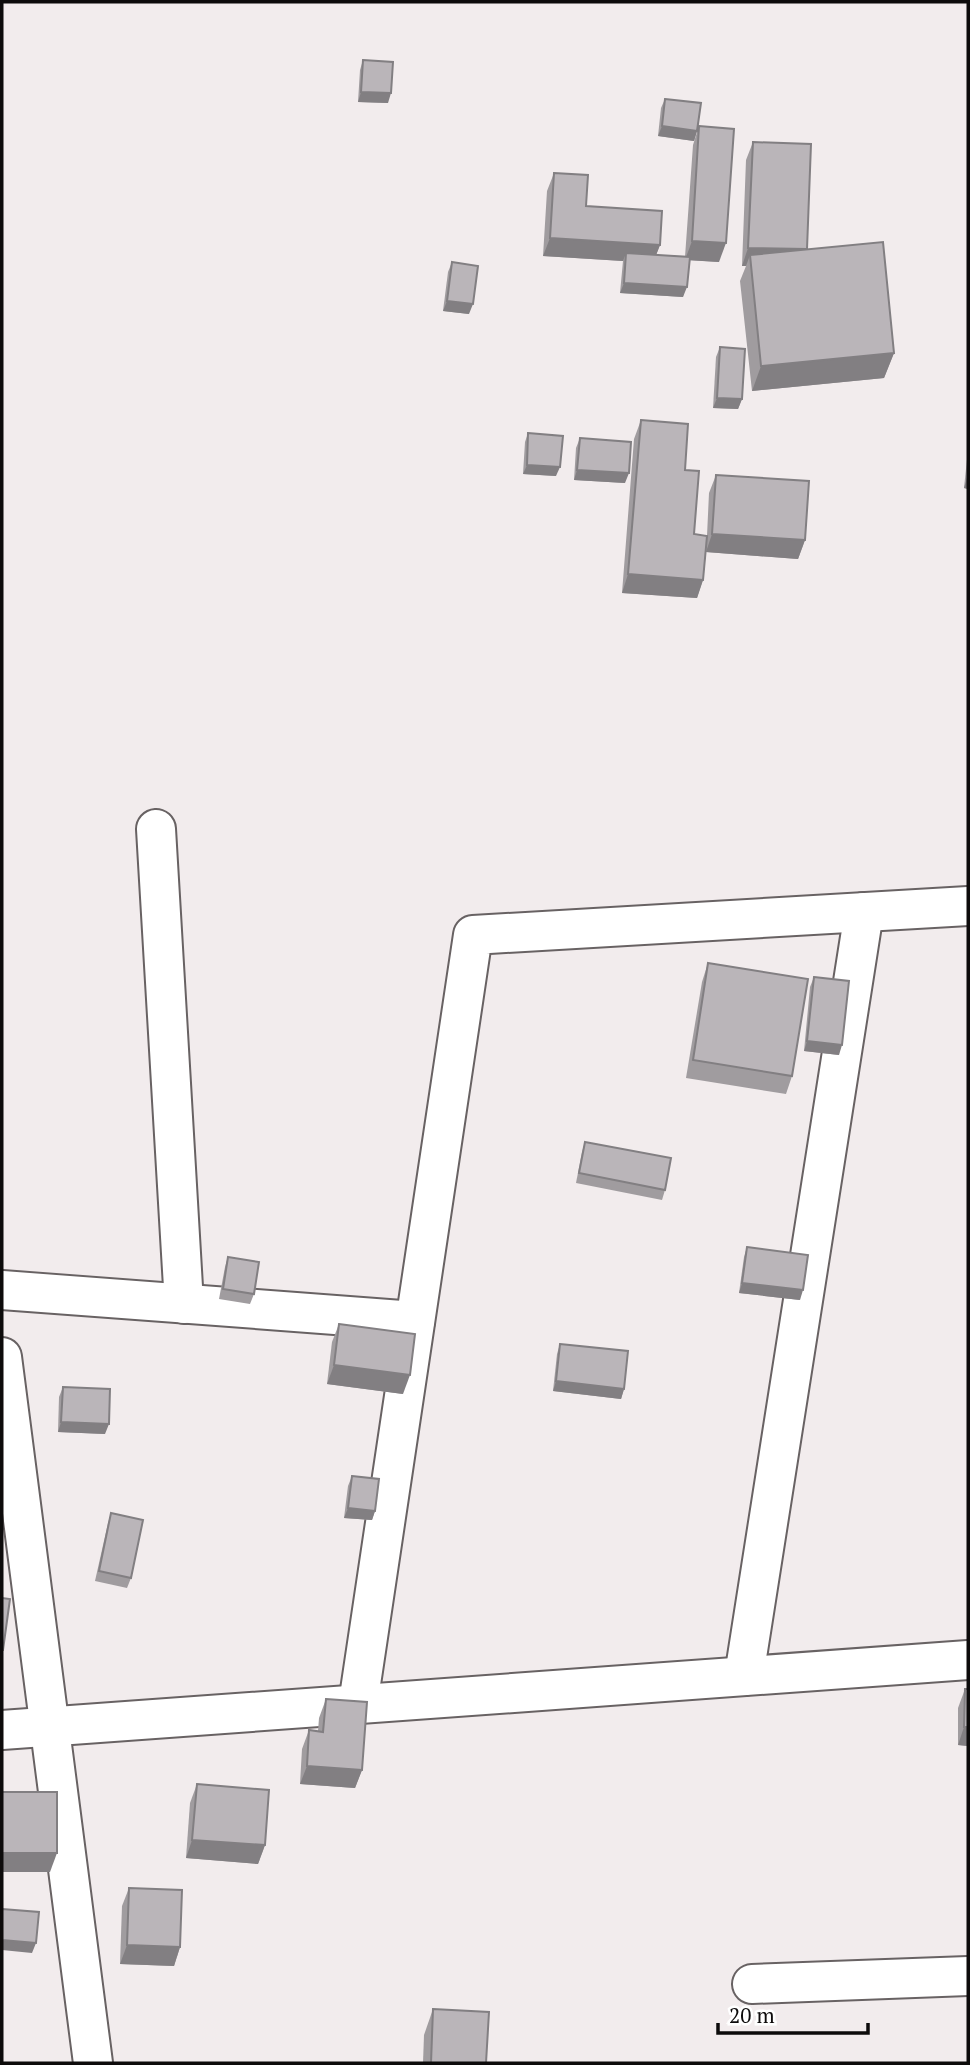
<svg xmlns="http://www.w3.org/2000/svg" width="970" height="2065" viewBox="0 0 970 2065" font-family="'PT Serif',serif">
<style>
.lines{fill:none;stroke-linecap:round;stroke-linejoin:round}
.minor-casing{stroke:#686263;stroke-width:42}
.minor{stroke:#fff;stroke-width:38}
.wall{fill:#a09c9f}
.shaded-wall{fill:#827f82}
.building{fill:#bab5b9;stroke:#827f82;stroke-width:2}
</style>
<rect width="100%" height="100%" fill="#f2eced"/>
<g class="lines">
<defs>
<g id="minor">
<polyline points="156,829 184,1304"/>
<polyline points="2,1290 415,1321"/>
<polyline points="2,1357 93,2063"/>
<polyline points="744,1676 864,912"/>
<polyline points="358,1704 473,935 968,906"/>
<polyline points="2,1730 968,1660"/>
<polyline points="752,1984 968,1976"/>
</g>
</defs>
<use href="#minor" class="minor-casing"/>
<use href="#minor" class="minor"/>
</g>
<g class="wall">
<polygon points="363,60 388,103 358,102 360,70"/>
<polygon points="665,99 697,131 694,141 658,136 661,108"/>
<polygon points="699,126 719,262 689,260 683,297 620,293 623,261 543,256 547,191 554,173 586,206 660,245 656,255 685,257 693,145"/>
<polygon points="753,142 807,250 894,353 884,378 752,391 740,281 746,266 742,266 746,160"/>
<polygon points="452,262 469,314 443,311 448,272"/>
<polygon points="720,347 742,399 738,409 713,408 716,357"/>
<polygon points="641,420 685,470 694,534 707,536 709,493 716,475 805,540 798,559 706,552 703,580 697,598 622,593 634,439"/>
<polygon points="528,433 556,476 523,474 525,442"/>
<polygon points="580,438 625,483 574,480 576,448"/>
<polygon points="968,450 968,489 964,488"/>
<polygon points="708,963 792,1076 786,1094 686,1078 702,982"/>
<polygon points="814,977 839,1055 804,1051 810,987"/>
<polygon points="585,1142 665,1190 662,1200 576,1183 582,1152"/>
<polygon points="747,1247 800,1300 739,1293 744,1257"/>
<polygon points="228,1257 254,1294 250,1304 219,1299 225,1267"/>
<polygon points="339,1324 403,1394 327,1384 332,1342"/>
<polygon points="560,1344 624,1389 621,1399 553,1391 557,1354"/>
<polygon points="63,1387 105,1434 58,1432 59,1397"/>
<polygon points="352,1476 375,1511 372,1520 344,1518 348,1486"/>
<polygon points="111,1513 131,1578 127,1588 95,1581 108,1523"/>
<polygon points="965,1689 968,1689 968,1746 958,1745 958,1708"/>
<polygon points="326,1699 362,1770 355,1788 300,1784 302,1749 309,1730 318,1731 319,1718"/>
<polygon points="968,1746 968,1784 967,1749"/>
<polygon points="197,1784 265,1845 258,1864 186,1858 190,1803"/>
<polygon points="129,1888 180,1947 174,1966 120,1964 122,1906"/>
<polygon points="433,2009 486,2063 423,2063 424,2035"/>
</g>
<g class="shaded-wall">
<polygon points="361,92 391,93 388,103 358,102"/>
<polygon points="662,126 697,131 694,141 658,136"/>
<polygon points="550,238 660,245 653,263 626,253 623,261 543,256"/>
<polygon points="692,241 726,243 719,262 685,260"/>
<polygon points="748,248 807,249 750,255 746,266 742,266"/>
<polygon points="624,283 687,287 683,297 620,293"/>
<polygon points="447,301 473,304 469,314 443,311"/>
<polygon points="894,353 884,378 752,391 761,366"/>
<polygon points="717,398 742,399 738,409 713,408"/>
<polygon points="527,465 560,467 556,476 523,474"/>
<polygon points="577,470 629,473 625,483 574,480"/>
<polygon points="967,478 968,479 968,489 964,488"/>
<polygon points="712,534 805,540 798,559 706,552"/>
<polygon points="628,574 703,580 697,598 622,593"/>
<polygon points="807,1041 842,1045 839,1055 804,1051"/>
<polygon points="742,1283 803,1290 800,1300 739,1293"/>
<polygon points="334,1365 410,1375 403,1394 327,1384"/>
<polygon points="556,1381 624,1389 621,1399 553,1391"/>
<polygon points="61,1422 109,1424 105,1434 58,1432"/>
<polygon points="348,1508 375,1511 372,1520 344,1518"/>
<polygon points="964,1727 968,1727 968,1746 958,1745"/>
<polygon points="307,1766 362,1770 355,1788 300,1784"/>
<polygon points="192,1840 265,1845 258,1864 186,1858"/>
<polygon points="2,1853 57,1853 50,1872 2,1872"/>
<polygon points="2,1940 36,1943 32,1953 2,1950"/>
<polygon points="127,1945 180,1947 174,1966 120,1964"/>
</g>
<g class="building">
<polygon points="363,60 393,62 391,93 361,92"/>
<polygon points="665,99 701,103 697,131 662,126"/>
<polygon points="699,126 734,129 726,243 692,241"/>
<polygon points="753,142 811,144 807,249 748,248"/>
<polygon points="554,173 588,175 586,206 662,211 660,245 550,238"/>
<polygon points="883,242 894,353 761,366 750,255"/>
<polygon points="626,253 690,257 687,287 624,283"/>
<polygon points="452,262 478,266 473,304 447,301"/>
<polygon points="720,347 745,349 742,399 717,398"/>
<polygon points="641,420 688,424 685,470 699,471 694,534 707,536 703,580 628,574"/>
<polygon points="528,433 563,436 560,467 527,465"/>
<polygon points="580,438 631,442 629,473 577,470"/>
<polygon points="716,475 809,481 805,540 712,534"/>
<polygon points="708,963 808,979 792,1076 693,1060"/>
<polygon points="814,977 849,981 842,1045 807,1041"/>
<polygon points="585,1142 671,1158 665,1190 579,1173"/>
<polygon points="747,1247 808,1255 803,1290 742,1283"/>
<polygon points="228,1257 259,1262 254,1294 223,1289"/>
<polygon points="339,1324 415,1334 410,1375 334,1365"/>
<polygon points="560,1344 628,1351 624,1389 556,1381"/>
<polygon points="63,1387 110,1389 109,1424 61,1422"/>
<polygon points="352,1476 379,1479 375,1511 348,1508"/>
<polygon points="111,1513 143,1520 131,1578 99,1571"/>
<polygon points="2,1598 10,1599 3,1650 2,1650"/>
<polygon points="965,1689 968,1689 968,1727 964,1727"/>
<polygon points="326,1699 367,1702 362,1770 307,1766 309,1730 323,1732"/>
<polygon points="197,1784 269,1790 265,1845 192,1840"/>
<rect x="2" y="1792" width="55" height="61"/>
<polygon points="129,1888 182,1890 180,1947 127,1945"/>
<polygon points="2,1909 39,1912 36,1943 2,1940"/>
<polygon points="433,2009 489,2012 486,2063 431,2063"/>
</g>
<rect width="970" height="2065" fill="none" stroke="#0d0b0b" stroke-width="7"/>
<path d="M718 2023v10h150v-10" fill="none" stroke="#0d0b0b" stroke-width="3.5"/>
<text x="729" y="2023" font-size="21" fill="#0d0b0b" stroke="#ffffff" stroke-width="5" paint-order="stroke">20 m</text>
</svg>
